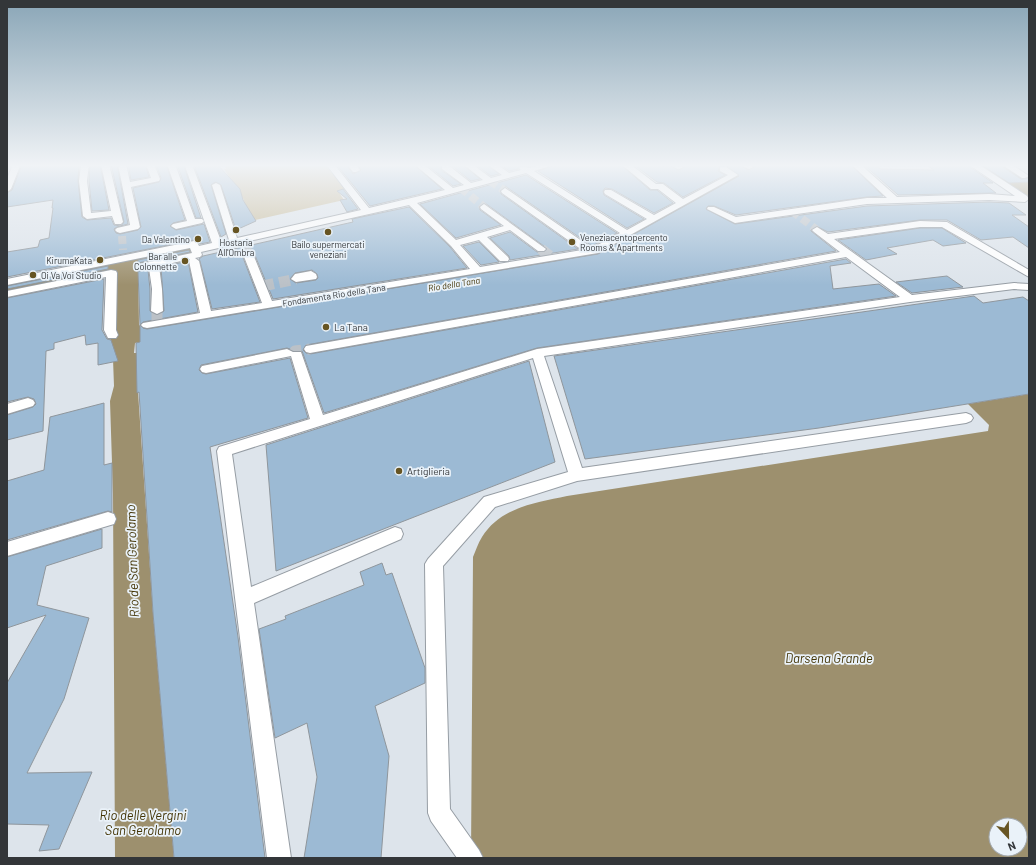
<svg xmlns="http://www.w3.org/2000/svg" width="1036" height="865" viewBox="0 0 1036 865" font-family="Barlow,sans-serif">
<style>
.green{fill:#c6b997}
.water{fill:#9d906e;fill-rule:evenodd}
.building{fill:#9cbad4;stroke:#8f969c;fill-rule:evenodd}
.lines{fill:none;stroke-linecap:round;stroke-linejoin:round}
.pedestrian-tunnel-far1{stroke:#bbc1c7;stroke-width:8;stroke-dasharray:8 4.5;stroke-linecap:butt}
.pedestrian-tunnel{stroke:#bbc1c7;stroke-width:11;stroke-dasharray:11 5.5;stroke-linecap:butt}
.pedestrian-casing{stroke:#969da4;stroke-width:2}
.pedestrian{fill:#fff;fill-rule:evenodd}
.poi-dot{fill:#675523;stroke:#eaf2f9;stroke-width:1.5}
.labels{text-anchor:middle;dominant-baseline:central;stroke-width:3.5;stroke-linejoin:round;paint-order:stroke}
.far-poi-label{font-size:9px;fill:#333639;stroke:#eaf2f9;text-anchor:end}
.far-water-label{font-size:9px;font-style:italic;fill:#433405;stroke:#eaf2f9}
.far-street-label{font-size:9px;fill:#333639;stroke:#eaf2f9}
.poi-label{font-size:10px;fill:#333639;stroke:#eaf2f9;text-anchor:start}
.near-water-label{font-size:13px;font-style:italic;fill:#433405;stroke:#eaf2f9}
</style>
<rect width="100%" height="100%" fill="#dde4eb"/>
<polygon class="green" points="224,164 328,164 346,189 338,191 344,200 251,221 243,198 224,169 226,169"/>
<g class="water">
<polygon points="753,164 767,164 730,197 631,256 135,343 134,353 138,353 138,392 153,613 174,858 115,858 113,494 110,401 114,386 113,359 110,344 114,294 113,270 7,292 7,284 190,246 191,254 138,265 139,325 142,327 149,327 596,254 602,252"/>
<polygon points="978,164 1001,164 1029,181 1029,197"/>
<path d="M1029,394V858H471L473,557C476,550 478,543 482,537C501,507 535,503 567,496L988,431L989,425L968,404ZM996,825H1020V849H996Z"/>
</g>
<g class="building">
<polygon points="21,164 79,164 78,181 82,217 87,220 111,218 114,225 121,226 124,222 111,164 117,164 128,224 117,227 114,229 116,233 120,234 138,230 141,227 133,188 159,182 161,178 156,164 166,164 185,220 173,223 170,226 176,230 204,224 210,242 200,244 197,241 194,240 7,277 7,252 38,247 40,240 49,238 53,208 52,208 53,200 7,207 7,193 12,190 21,167"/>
<polygon points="90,164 100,164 109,210 92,211 89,181"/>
<polygon points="128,164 145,164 149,177 131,180"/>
<polygon points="177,164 184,164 184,166 201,218 196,218"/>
<polygon points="199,164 217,164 240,189 243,200 256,221 236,230 221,185 215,182 211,185 226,234 221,237 195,168"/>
<polygon points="336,164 346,164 353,174 361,170 357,164 413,164 442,189 370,206"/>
<polygon points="426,164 441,164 441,170 461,184 453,186"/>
<polygon points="450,164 462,164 480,179 471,181"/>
<polygon points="475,164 486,164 499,174 491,176"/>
<polygon points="500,164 536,164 529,166 522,165 518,167 518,169 509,171"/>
<polygon points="558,164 620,164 650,190 657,190 673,203 654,213 612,189 605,188 603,191 604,195 644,219 627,228 538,171"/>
<polygon points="633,164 657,164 661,167 669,165 678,170 693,164 738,164 748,170 754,167 752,164 850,164 883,196 867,197 736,215 714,206 708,206 706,209 735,224 867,206 989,202 1009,203 1026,215 1012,215 1029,227 1029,248 1013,237 981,240 947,220 920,220 828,232 816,226 811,229 811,231 836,251 306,345 303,350 306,353 310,354 846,259 851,263 830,266 833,289 879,284 896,296 537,348 324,413 302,351 293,350 287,348 201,365 199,370 202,373 206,374 290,358 308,418 210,447 238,637 265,858 174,858 153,613 139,392 137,393 136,343 140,342 140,325 143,328 147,329 598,254 739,176 727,166 720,166 718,171 725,175 683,197 664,183 657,182"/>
<polygon points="863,164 876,164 880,169 934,170 927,165 967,165 993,183 983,183 996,193 898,195"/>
<polygon points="982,165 1000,165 1021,179 1029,178 1029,182 1009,183"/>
<polygon points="526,175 617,233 592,246 505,186 500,191 501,194 578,249 510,260 509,256 490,238 510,232 537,252 544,252 548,249 485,203 479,206 480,210 501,225 456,238 420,204"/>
<polygon points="343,189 358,209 347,212 340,200 347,199 337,191"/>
<path d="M409,207L450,247L467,268L273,299L254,253L247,250L242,255L260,302L212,309L200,261L199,259L203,256L353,222L352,219ZM312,270L317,274L318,278L316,280L296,283L290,279L295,273Z"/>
<polygon points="920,228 942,228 966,243 943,246 933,240 887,248 897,254 866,260 838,240"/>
<polygon points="479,242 499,262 481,265 463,246"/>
<polygon points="189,250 190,252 138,263 138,260"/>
<polygon points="188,261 198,312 143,322 140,325 138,271 148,270 150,289 150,311 158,315 164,311 161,267"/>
<polygon points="108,266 108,269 7,289 7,286"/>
<polygon points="947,276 963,287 912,293 896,282"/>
<polygon points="104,279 102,330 107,339 111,340 118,361 98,365 98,343 86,345 85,335 54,343 54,349 46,351 43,431 7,440 7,415 33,407 36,404 34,399 28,397 7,402 7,298"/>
<polygon points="974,296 983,303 1023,297 1029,301 1029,394 819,428 585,459 554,356"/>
<polygon points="529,361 555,462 276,571 266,445"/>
<polygon points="104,403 104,465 112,463 112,512 108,511 7,540 7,481 44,470 50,417"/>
<polygon points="102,529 102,548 46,566 37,605 89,618 64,699 27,773 92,772 59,849 39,851 49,825 7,824 7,683 46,615 7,628 7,557"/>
<polygon points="382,563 386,575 392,573 425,668 425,683 375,706 389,756 381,858 304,858 317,777 307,723 275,738 259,629 286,619 285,616 364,585 360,572"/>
</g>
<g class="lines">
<g class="pedestrian-tunnel-far1">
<polyline points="490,181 505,191"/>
<polyline points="461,188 484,207"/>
<polyline points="792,211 817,230"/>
<polyline points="122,236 123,250"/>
<polyline points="245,246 246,250"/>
</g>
<g class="pedestrian-tunnel">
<polyline points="246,249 248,254"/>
<polyline points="541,249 551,257"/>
<polyline points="263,286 296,279"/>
<polyline points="157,311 157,321"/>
<polyline points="297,355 295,351 310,349"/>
</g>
<defs>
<g id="pedestrian">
<polygon points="13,164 19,164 20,166 11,189 7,192 7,179"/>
<polygon points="81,164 89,164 87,181 91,213 111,211 101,164 109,164 123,222 121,224 115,224 112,216 87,219 83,216 79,181"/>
<polygon points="118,164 126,164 130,182 151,178 146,164 154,164 160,179 159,181 131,187 140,227 138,229 120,233 117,232 115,230 117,228 130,225"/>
<polygon points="167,164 175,164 195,219 202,219 204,221 202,223 176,229 171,226 173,224 187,221"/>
<path d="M186,164H198L193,167L221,241L229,240L212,185L216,183L220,185L237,238L361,210L326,164H334L369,208L445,190L414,164H423L453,188L464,185L442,169V165H448L471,183L483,180L463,164H472L491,178L502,175L487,164H497L509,173L521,170L519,168L523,166L529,168L543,164H557L534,171L627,230L647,219L605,194L604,192L605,190H611L654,215L676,203L658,189H651L621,164H630L656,184H663L683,199L728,175L720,171V167H726L738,175L598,253L147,328L143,327L141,325L143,323L200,313L189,261L190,259L159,266L162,289L163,311L157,314L151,311L152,289L149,268L140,270L135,267L140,264L192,253L190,248L7,285V279L194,241L197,242L199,246L212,243L185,166ZM526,173L620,233L592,248L505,188L501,191L502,193L582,250L480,267L460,245L479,240L500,261H508L509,259L508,257L487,237L510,230L538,251H544L546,249L484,204L480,207L481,209L504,226L456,240L417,203ZM409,205L451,246L470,269L272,301L253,254L248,251L243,254L262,303L211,311L199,261L195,258L200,257L202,255L201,252Z"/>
<polygon points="347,164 355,164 360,170 356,172 353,172"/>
<polygon points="739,164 750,164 753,167 749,169"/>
<polygon points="851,164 860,164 897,197 989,194 1015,196 968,164 978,164 1027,196 1029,199 1025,202 989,200 867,204 735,223 707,209 708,207 714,207 736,217 867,198 887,198"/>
<polygon points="1001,164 1011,164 1029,176 1025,178 1022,178"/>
<polygon points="920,221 947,222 1029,270 1029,277 942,227 920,227 834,239 912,295 1014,283 1029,284 1029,290 1014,289 910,302 544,356 582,468 966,413 971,415 973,418 971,421 966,423 577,481 495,507 443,566 450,809 479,850 483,858 457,858 431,821 428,813 425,564 428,559 484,497 568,472 533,358 232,454 251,587 395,527 401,529 403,534 401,539 254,603 291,858 267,858 217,451 219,447 310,419 291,356 206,373 202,372 200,369 202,366 287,349 293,352 301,352 323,415 537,349 900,297 846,257 310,353 306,352 304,349 306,346 840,252 814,232 812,230 817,227 828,234"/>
<polygon points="111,270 116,271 117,273 116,330 118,335 116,338 108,338 104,330 106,277 7,297 7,291"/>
<polygon points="311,271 316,274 317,277 316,279 296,282 291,279 295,274"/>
<polygon points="28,398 33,400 35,403 33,406 7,414 7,404"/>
<polygon points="108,512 114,514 116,519 114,524 7,556 7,542"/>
</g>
</defs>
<use href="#pedestrian" class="pedestrian-casing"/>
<use href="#pedestrian" class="pedestrian"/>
</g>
<linearGradient id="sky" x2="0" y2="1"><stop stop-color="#8aa6b7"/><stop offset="0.58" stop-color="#f0f3f6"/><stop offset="1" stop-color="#f0f3f6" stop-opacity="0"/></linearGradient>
<rect width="1036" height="285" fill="url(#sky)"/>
<g class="poi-dot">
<circle cx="236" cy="230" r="4"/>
<circle cx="328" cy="232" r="4"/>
<circle cx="198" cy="239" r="4"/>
<circle cx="572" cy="242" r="4"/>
<circle cx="100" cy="260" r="4"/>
<circle cx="185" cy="261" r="4"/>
<circle cx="33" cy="275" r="4"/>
<circle cx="326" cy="327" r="4"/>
<circle cx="399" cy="471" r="4"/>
</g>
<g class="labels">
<g class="far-poi-label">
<text x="580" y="237" text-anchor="start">Veneziacentopercento<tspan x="580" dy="10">Rooms &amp; Apartments</tspan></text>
<text x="190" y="239">Da Valentino</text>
<text x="236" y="242" text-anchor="middle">Hostaria<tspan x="236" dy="10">All'Ombra</tspan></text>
<text x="328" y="244" text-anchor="middle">Baílo supermercati<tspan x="328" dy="10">veneziani</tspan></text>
<text x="177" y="256">Bar alle<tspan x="177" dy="10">Colonnette</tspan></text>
<text x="92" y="260">KirumaKata</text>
<text x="41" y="275" text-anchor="start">Oi Va Voi Studio</text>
</g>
<g class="far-water-label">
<text transform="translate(454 284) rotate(-9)">Rio della Tana</text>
</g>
<g class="far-street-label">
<text transform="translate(334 295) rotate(-9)">Fondamenta Rio della Tana</text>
</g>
<g class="poi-label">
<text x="334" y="327">La Tana</text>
<text x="407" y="471">Artiglieria</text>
</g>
<g class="near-water-label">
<text transform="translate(132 561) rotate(-92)">Rio de San Gerolamo</text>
<text x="829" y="658">Darsena Grande</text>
<text x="143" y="815">Rio delle Vergini<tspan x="143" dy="15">San Gerolamo</tspan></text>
</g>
</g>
<rect width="1036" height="865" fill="none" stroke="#333639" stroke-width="16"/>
<g transform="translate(1008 837) rotate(158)"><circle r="19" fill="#eaf2f9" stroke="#a1a7ac"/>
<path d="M0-3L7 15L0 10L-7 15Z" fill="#675523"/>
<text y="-6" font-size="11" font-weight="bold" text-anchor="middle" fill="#333639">N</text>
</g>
</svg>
